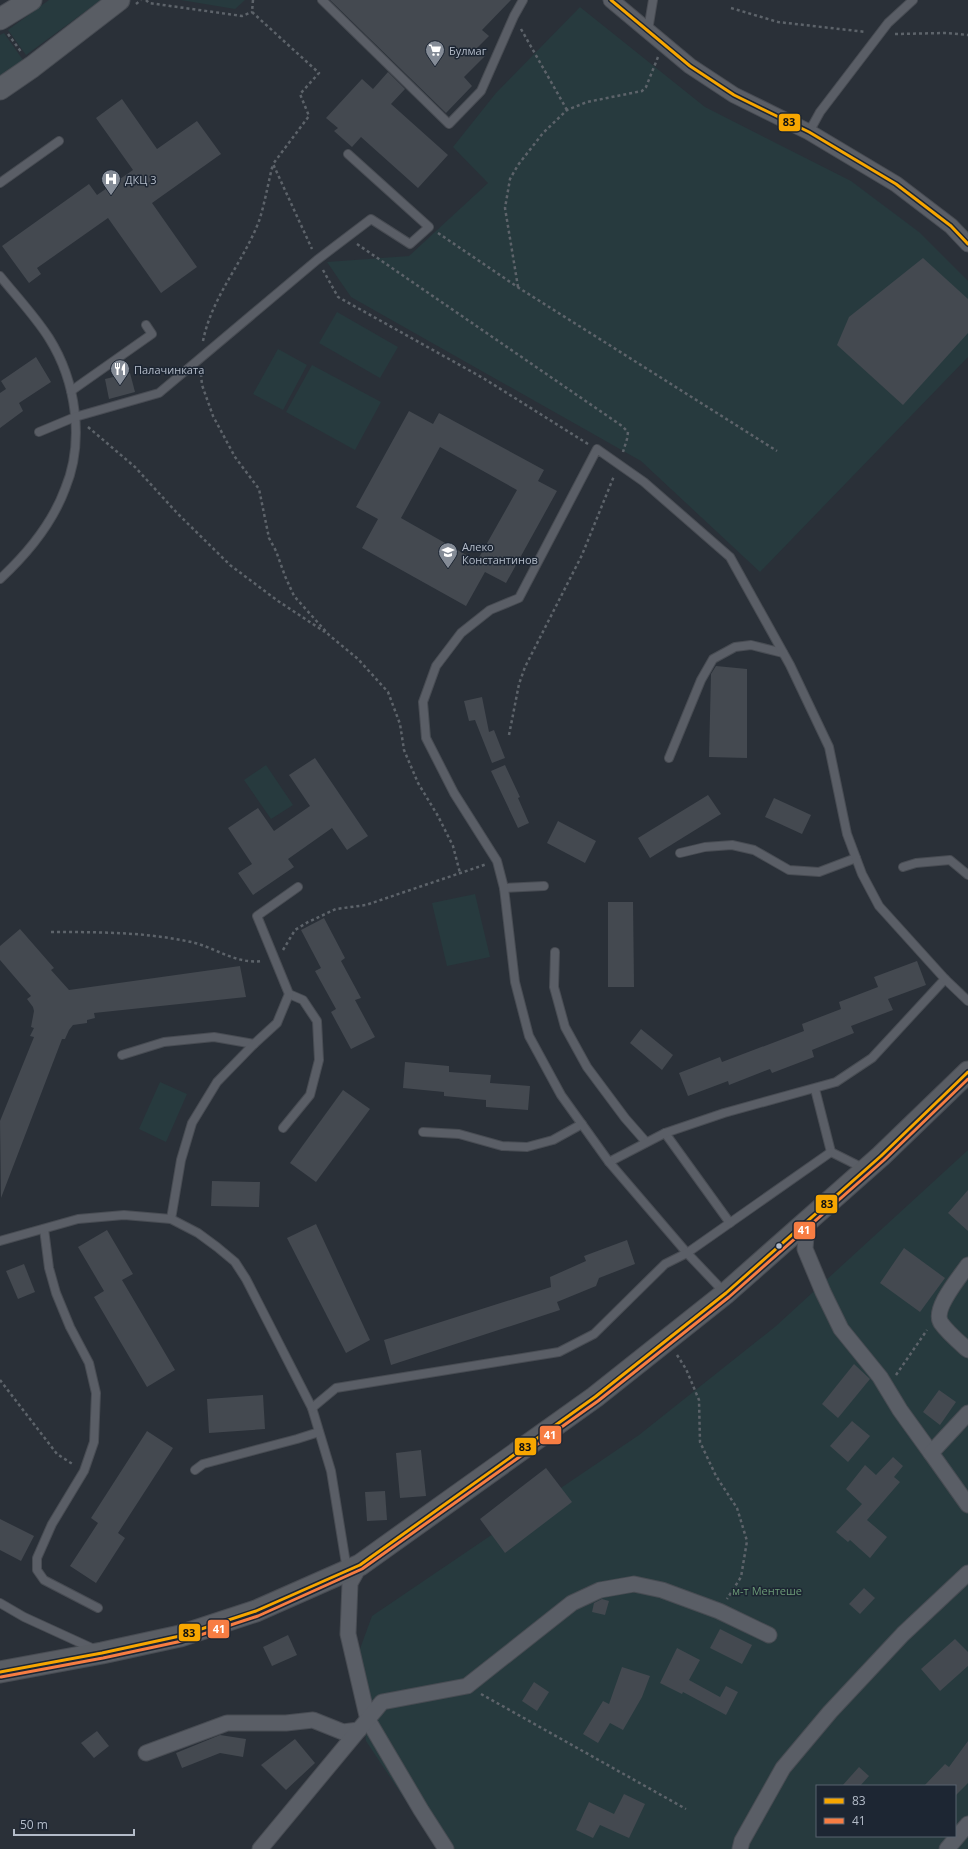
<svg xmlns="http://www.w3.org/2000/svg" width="968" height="1849" viewBox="0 0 968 1849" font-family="'Open Sans',sans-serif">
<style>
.green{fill:#273a3e;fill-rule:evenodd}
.building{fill:#444950;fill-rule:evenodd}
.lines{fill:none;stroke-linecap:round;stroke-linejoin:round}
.lane-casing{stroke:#484c53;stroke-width:10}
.street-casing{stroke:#484c53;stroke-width:17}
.secondary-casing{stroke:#484c53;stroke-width:23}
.path{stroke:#5d636a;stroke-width:2.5;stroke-dasharray:3 3;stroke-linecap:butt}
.lane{stroke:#5a5e66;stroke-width:8}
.street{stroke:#5a5e66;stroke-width:15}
.secondary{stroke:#595d64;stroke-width:21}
.bus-1-casing{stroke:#1d2633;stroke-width:6}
.bus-2-casing{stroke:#1d2633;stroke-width:6}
.bus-1{stroke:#f7a600;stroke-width:3}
.bus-2{stroke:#f77d43;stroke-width:3}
.bus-dot{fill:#b4bcc9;stroke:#1d2633;stroke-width:1.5}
.labels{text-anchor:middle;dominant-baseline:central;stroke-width:3;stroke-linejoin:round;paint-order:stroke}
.poi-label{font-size:11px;fill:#b4bcc9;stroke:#1d2633;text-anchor:start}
.park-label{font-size:11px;fill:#6b9a76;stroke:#1d2633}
.line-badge{stroke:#1d2633;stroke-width:1.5}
.badge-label{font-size:11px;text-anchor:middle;font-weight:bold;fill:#fff}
.pale-badge-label{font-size:11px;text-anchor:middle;font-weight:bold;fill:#111}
</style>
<rect width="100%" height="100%" fill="#2a3038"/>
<g class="green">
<polygon points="49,0 101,0 26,55 8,30"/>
<polygon points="181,0 245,0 235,9"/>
<polygon points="580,7 705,107 851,181 919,232 968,281 968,357 760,572 641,461 351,297 327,262 409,256 488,183 453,147 496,93"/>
<polygon points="4,33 23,60 0,76 0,35"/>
<polygon points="337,312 398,347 380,378 319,343"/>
<polygon points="278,349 307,365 283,410 253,394"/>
<polygon points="312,365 381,402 355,450 286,412"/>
<polygon points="266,765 293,805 271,819 244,780"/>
<polygon points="475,894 490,957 447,966 432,903"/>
<polygon points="160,1082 187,1094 166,1142 139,1129"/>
<path d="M968,1150V1849H438L366,1741L357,1657L372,1616L639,1435L776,1326ZM817,1786H955V1836H817Z"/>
</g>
<g class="building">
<polygon points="330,0 511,0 482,30 489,36 477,48 485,56 464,77 472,86 446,113"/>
<polygon points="388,72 405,89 391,104 448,155 418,188 361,137 352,147 334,131 338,128 326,118 362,79 373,89"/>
<polygon points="122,99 157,149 197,121 221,154 152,203 197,267 161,293 108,218 37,268 41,274 29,283 2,246 89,184 97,195 133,170 96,118"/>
<polygon points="923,258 968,299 968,333 903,405 837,345 849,317"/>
<polygon points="36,357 51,382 19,403 23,411 0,428 0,393 6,389 1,381"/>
<polygon points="130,373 135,392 109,399 105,379"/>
<path d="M409,411L433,424L439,413L544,470L538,481L557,491L506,583L485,572L466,606L362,548L378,519L356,507ZM440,447L517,490L477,561L401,518Z"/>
<polygon points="716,666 747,669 747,758 709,757 711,674"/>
<polygon points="482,697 489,732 494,730 505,758 492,763 475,720 469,721 464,701"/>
<polygon points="315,758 368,836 347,850 332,828 288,859 294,867 253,895 238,873 252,864 228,828 258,808 274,831 310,806 289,775"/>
<polygon points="505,765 520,797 518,798 529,823 518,828 491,771"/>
<polygon points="708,795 721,814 650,858 638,838"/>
<polygon points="774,798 811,815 802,834 765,817"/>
<polygon points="558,821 596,841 585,863 547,843"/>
<polygon points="608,902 633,902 634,987 608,987"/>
<polygon points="324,918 345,958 341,961 361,998 355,1000 375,1037 351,1049 331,1012 336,1009 315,971 321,968 301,930"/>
<polygon points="20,929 54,968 51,970 69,990 240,966 246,997 94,1013 95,1018 87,1020 87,1023 73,1025 69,1030 65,1039 62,1039 1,1198 0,1121 34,1037 30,1036 34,1028 31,1027 34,1011 33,1007 27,999 31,996 0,960 0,946"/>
<polygon points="917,961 926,985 888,999 893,1010 851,1026 854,1033 812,1050 814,1057 772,1073 770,1069 729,1085 728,1081 688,1096 679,1073 720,1057 722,1062 804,1031 802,1024 841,1009 839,1002 878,987 874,977"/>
<polygon points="641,1029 673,1055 662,1070 630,1043"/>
<polygon points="405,1062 449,1066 449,1072 491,1075 490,1083 530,1086 528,1110 486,1107 486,1100 444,1096 444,1092 403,1088"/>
<polygon points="343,1090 370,1109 316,1182 290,1163"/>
<polygon points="212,1181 260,1182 259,1207 211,1206"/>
<polygon points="968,1190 968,1231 948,1213"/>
<polygon points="316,1224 370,1340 346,1353 287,1238"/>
<polygon points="107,1230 133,1274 122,1280 175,1370 147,1387 94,1297 104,1291 78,1247"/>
<polygon points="627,1240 635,1264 599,1278 596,1286 557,1302 560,1310 391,1365 384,1340 551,1287 550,1277 586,1261 584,1256"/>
<polygon points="904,1248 945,1278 920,1312 880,1283"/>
<polygon points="24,1264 35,1292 18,1299 6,1271"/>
<polygon points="854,1364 870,1379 838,1418 822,1404"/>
<polygon points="939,1390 956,1402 940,1425 923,1412"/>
<polygon points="263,1395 265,1429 209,1433 207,1399"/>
<polygon points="852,1421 870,1436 848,1462 830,1446"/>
<polygon points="147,1431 173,1448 118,1533 125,1538 96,1583 70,1566 98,1523 91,1518"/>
<polygon points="421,1450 426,1496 400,1498 396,1453"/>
<polygon points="893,1457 903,1466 894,1477 900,1482 867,1520 887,1537 870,1558 850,1540 848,1542 836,1532 862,1504 846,1489 865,1465 876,1475"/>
<polygon points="546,1468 572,1502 505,1553 480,1519"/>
<polygon points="385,1491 387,1520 367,1521 365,1492"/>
<polygon points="0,1519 34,1536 21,1561 0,1550"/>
<polygon points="864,1588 875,1598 860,1614 849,1604"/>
<polygon points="602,1599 609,1601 605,1615 592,1612 594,1603"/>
<polygon points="720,1629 752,1645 742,1664 710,1648"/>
<polygon points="288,1635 297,1655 272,1666 263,1647"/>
<polygon points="955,1639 968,1652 968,1666 940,1691 921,1669"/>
<polygon points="677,1648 700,1660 689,1680 720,1697 726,1686 738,1692 726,1715 683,1692 682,1694 660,1683"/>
<polygon points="622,1667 650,1676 642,1697 623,1730 610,1723 598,1743 583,1734 603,1701 609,1704"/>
<polygon points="534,1682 549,1692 537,1711 522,1701"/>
<polygon points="97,1731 109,1746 94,1758 81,1743"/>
<polygon points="220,1735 246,1739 243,1757 220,1753 182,1768 176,1753"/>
<polygon points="295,1739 315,1763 286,1790 261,1765"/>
<polygon points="968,1741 968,1783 955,1796 955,1786 924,1786 945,1764 949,1767"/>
<polygon points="859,1767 869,1776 860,1786 842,1786"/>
<polygon points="624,1794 645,1804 629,1838 600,1825 593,1838 576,1830 589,1802 614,1814"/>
</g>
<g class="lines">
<defs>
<g id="lane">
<polyline points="322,0 449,124 481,91 514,16 523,0"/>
<polyline points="648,30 653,0"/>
<polyline points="809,132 820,112 888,23 913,0"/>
<polyline points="0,183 59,141"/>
<path d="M0,276C16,296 35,316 49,338C76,381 85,441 65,489C52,524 27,554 0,579"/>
<polyline points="71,391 152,334 146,325"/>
<polyline points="39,432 75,417 159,393 317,260 371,219 410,244 429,227 348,154"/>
<polyline points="669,758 701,680 713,659 735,647 751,645 783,653"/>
<polyline points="680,853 705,847 732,845 754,850 789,870 819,872 856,858"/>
<polyline points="903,867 916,863 950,860 968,875"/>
<polyline points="504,888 544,886"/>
<polyline points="555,952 554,987 565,1027 587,1067 625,1118 646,1142"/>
<polyline points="122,1055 164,1042 214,1037 254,1044"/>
<polyline points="815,1089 831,1152"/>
<polyline points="283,1128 310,1095 319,1060 317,1021 303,1000 289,994"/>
<polyline points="423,1132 459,1134 502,1146 527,1147 553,1140 582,1124"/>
<polyline points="665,1133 730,1223"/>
<polyline points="609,1162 665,1133 724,1113 836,1082 872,1058 945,979"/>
<polyline points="171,1219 181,1160 192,1123 217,1082 254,1044 277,1023 289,994 257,916 298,887"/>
<polyline points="44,1229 49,1268 56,1293 70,1327 89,1363 96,1393 94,1442 84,1471 52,1524 37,1558 37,1570 44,1580 98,1608"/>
<polyline points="0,1241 78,1219 124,1215 171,1219 198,1233 217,1247 235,1262 246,1279 312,1408 331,1471 347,1570"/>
<polyline points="725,1293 687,1253 609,1162 561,1095 529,1036 515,982 504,888 497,861 454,793 426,738 423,702 436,666 461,633 490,610 519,598 597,449 644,482 730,557 790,665 829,747 847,834 862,874 879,906 945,979 968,1001"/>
<polyline points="312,1408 336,1388 559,1352 594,1334 665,1264 687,1253 831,1152 865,1169"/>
<polyline points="195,1470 203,1464 297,1439 319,1432"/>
<polyline points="0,1603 24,1617 96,1650"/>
</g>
<g id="street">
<polyline points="611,0 690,66 734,95 809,132 896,184 951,226 968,244"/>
<polyline points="807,1222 805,1249 823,1292 841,1329 880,1377 900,1410 931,1453"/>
<path d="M968,1265C960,1277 932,1309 941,1323C948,1333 959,1342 968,1350"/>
<polyline points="968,1413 931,1453 968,1505"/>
<polyline points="360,1565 350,1583 348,1634 368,1720 421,1810 446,1849"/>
<polyline points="146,1753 227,1723 286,1723 313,1720 343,1732 359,1730"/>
<polyline points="260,1849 382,1702 467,1686 572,1603 600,1590 634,1584 662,1590 719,1611 769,1635"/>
<polyline points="740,1849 742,1841 783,1768 830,1712 903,1634 968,1573"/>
<polyline points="947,1849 968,1824"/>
</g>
<g id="secondary">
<polyline points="0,19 31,0"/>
<polyline points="0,89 32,67 119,0"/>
<polyline points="0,1672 102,1653 180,1636 256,1611 360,1565 595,1397 726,1293 881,1156 968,1072"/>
</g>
</defs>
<use href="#lane" class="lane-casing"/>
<use href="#street" class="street-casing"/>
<use href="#secondary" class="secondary-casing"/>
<g class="path">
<polyline points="146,0 149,3 242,16 252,12"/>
<polyline points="253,0 252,12 319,73 300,94 309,116 273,164 312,249"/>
<polyline points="136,4 141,0"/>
<polyline points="731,8 778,22 866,32"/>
<polyline points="521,29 567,110"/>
<polyline points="8,34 22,53"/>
<polyline points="895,34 946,33 968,35"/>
<polyline points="438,233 519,288 777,451"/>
<polyline points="357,244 622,426 628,432 627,439 623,452"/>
<polyline points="323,270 338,297 483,378 588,444"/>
<polyline points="518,287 505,208 510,179 518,165 543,133 567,110 587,102 642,91 646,87 658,57"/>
<path d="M203,341C212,296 243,263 259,221C265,203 268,183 273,164"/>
<polyline points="201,374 202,385 213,416 235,457 259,489 269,538 276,551 285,576 294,596 329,635 358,659 388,692 400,724 404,750 418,783 438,816 453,846 460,873"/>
<polyline points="88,427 135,467 178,514 230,565 278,601 325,632"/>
<polyline points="509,735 519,684 525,667 582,555 614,476"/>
<path d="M51,932C97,932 142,932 186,941C213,945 234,965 263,961"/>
<polyline points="283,950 295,930 308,922 336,909 366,905 487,864"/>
<polyline points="677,1355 686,1369 699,1400 700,1442 716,1476 737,1508 747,1541 741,1577 727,1599"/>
<polyline points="896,1375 927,1330"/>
<polyline points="0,1380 57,1454 74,1465"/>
<polyline points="481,1694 686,1809"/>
</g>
<use href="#lane" class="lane"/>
<use href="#street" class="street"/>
<use href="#secondary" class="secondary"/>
<defs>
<g id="bus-1">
<polyline points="611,0 690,66 734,95 809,132 896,184 951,226 968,244"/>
<polyline points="0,1672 102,1653 180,1636 256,1611 360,1565 595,1397 726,1293 881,1156 968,1072"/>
</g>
<polyline id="bus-2" points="1,1677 103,1658 182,1641 258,1616 362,1569 598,1401 729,1297 884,1160 968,1079"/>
</defs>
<use href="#bus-1" class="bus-1-casing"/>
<use href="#bus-2" class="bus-2-casing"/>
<use href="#bus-1" class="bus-1"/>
<use href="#bus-2" class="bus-2"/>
</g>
<defs>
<symbol id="supermarket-pin" viewBox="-11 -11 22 30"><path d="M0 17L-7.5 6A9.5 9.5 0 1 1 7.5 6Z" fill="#848b96" stroke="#1d2633"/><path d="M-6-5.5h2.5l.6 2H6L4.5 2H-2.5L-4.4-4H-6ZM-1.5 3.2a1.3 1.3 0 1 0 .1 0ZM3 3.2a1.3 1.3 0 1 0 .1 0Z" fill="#fff"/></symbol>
<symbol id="hospital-pin" viewBox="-11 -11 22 30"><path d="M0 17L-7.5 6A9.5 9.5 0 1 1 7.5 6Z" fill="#848b96" stroke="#1d2633"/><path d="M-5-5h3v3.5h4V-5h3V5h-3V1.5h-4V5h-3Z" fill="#fff"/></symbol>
<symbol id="restaurant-pin" viewBox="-11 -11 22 30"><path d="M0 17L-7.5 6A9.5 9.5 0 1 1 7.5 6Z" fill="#848b96" stroke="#1d2633"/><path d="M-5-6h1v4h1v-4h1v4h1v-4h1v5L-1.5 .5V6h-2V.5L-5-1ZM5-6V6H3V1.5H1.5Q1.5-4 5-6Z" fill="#fff"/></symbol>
<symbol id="school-pin" viewBox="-11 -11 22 30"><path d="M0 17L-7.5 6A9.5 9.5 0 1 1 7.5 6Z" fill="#848b96" stroke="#1d2633"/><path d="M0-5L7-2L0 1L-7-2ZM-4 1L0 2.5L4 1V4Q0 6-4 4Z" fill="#fff"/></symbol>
</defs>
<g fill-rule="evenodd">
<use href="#supermarket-pin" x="424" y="39" width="22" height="30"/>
<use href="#hospital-pin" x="100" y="168" width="22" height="30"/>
<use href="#restaurant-pin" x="109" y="358" width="22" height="30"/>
<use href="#school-pin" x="437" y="541" width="22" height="30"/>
</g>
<circle class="bus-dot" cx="779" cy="1246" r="3.5"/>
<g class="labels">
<g class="poi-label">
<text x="449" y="50">Булмаг</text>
<text x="125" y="179">ДКЦ 3</text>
<text x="134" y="369">Палачинката</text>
<text x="462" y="546">Алеко<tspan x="462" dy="13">Константинов</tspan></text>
</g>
<g class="park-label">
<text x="767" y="1590">м-т Ментeше</text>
</g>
</g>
<g class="line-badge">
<rect x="778" y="113" width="23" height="19" rx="4" fill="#f7a600"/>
<rect x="815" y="1194" width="23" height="20" rx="4" fill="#f7a600"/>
<rect x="793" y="1221" width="23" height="19" rx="4" fill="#f77d43"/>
<rect x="539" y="1425" width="23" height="20" rx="4" fill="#f77d43"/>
<rect x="514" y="1437" width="23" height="19" rx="4" fill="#f7a600"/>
<rect x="207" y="1619" width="23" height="20" rx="4" fill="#f77d43"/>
<rect x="178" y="1623" width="23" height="19" rx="4" fill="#f7a600"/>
</g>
<g class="badge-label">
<text x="804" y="1234">41</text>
<text x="550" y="1439">41</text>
<text x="219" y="1633">41</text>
</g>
<g class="pale-badge-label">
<text x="789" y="126">83</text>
<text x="827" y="1208">83</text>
<text x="525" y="1451">83</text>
<text x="189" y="1637">83</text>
</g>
<rect x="816" y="1785" width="140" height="52" fill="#1d2633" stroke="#59626f"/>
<rect x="824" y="1798" width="20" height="6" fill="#f7a600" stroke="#59626f"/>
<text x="852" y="1805" font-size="12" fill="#b4bcc9">83</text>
<rect x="824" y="1818" width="20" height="6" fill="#f77d43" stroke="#59626f"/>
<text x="852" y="1825" font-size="12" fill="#b4bcc9">41</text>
<path d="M14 1829v6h120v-6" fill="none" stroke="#b4bcc9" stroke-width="2"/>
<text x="20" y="1829" font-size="12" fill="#b4bcc9" stroke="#1d2633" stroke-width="3" paint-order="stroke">50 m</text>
</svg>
